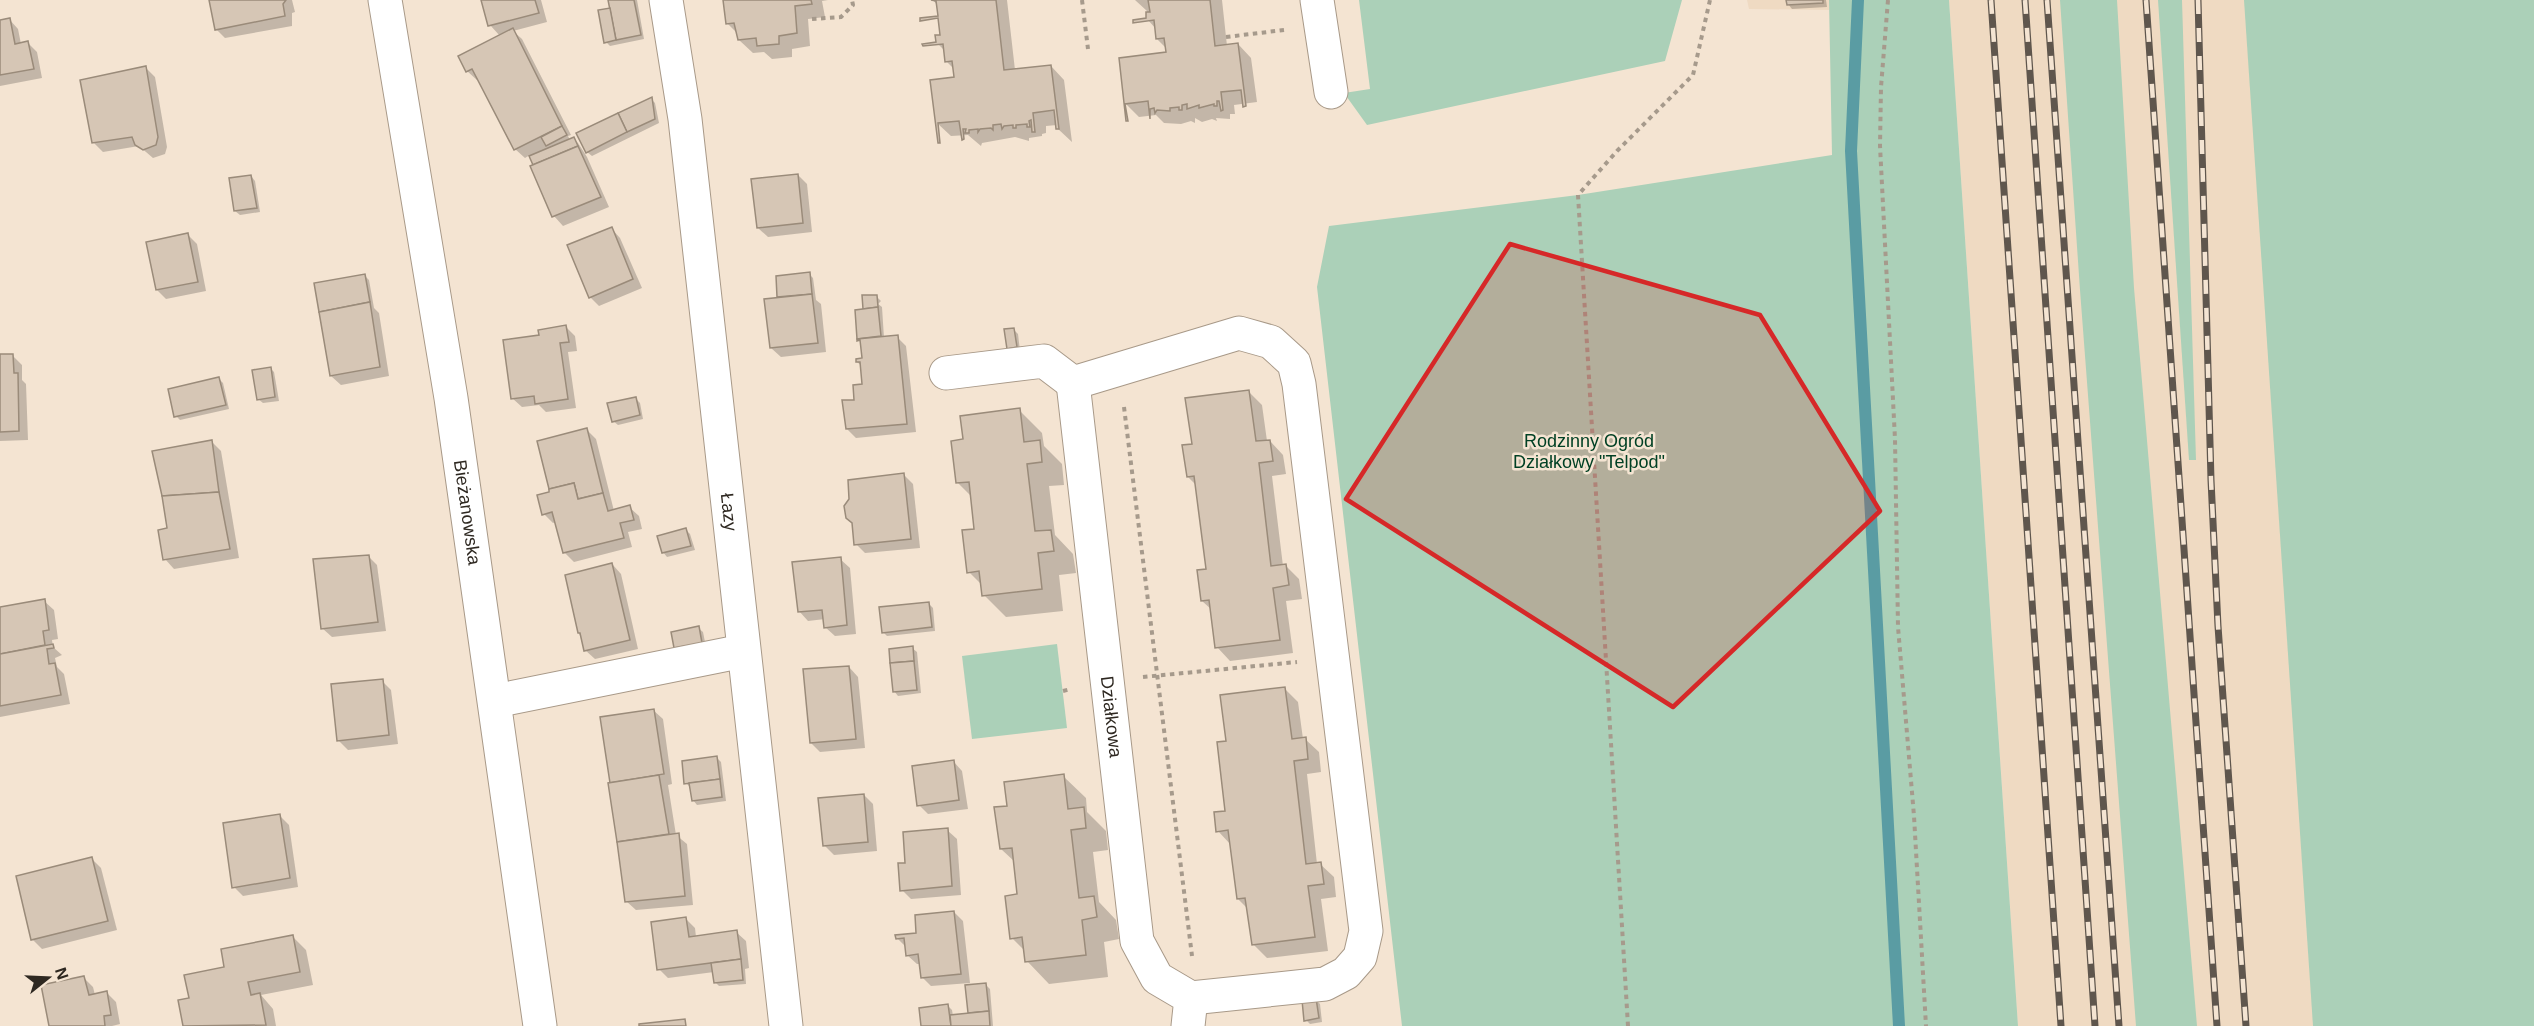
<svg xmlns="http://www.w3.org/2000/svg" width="2534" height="1026" viewBox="0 0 2534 1026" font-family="Arial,sans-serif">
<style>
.built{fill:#efdac2}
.green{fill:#abd0b8}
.shadow{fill:#0003}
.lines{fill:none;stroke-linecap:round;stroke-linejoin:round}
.stream{stroke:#5a9ca3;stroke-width:12}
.building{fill:#d6c6b5;stroke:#9a8b7a;stroke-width:1.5}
.minor-casing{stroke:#a89988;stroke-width:35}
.path{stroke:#a69a8c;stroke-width:4;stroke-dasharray:4.5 4.5;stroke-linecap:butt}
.minor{stroke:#fff;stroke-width:33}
.rail-casing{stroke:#5f564d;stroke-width:7}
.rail{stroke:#f4e4d2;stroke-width:4.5;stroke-dasharray:14;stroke-linecap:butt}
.marked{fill:#d62828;fill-opacity:0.2;stroke:#d62828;stroke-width:4.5;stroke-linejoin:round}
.labels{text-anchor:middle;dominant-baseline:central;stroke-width:5;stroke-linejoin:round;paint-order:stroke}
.park-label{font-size:18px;fill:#004024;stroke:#f4e4d2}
.street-label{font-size:18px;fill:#2e2821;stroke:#f4e4d2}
</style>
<rect width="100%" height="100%" fill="#f4e4d2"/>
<g class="built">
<polygon points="1747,0 1829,0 1829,10 1749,9"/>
<polygon points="1949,0 2534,0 2534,1026 2018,1026"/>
</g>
<g class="green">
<polygon points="1359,0 1682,0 1665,61 1367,125 1344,93 1370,89"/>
<polygon points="1829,0 1949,0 2018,1026 1402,1026 1317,287 1329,226 1578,195 1832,155"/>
<polygon points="2060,0 2117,0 2134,288 2197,1026 2136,1026 2080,290"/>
<polygon points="2158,0 2182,0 2196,460 2189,460"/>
<polygon points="2244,0 2534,0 2534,1026 2313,1026"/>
<polygon points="1057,644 1067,728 972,739 962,656"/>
</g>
<g class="shadow">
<polygon points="211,0 292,0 295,12 292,13 292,26 225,38 216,29"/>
<polygon points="482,0 541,0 547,22 513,31 522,39 571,135 568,136 570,140 574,139 578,143 587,157 609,207 563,226 554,216 532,167 535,164 530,155 525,158 515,149 479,79 477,80 467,71 500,36 490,25"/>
<polygon points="610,0 637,0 644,39 610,46 606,42 611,10"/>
<polygon points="725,0 828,0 822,1 825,17 808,19 810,46 792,49 792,57 772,59 764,52 753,53 739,40 738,34 727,23"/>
<polygon points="933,0 1007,0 1015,70 1051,66 1064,80 1072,142 1057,128 1057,125 1046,126 1046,133 1042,134 1042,136 1029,138 1029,141 1015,137 982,143 981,146 968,135 951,136 937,123 956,78 955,70 947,62 946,52 938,44 942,36 938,6"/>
<polygon points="1135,0 1222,0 1227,46 1238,44 1251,58 1257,102 1234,105 1235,114 1230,114 1230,119 1216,118 1217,121 1212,119 1202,122 1195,118 1195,123 1191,121 1181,124 1164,123 1156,115 1139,117 1125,103 1168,53 1167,49 1157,39 1156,29 1148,20 1147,11"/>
<polygon points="1788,0 1826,0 1827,7 1792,9 1788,4"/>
<polygon points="9,19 18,29 21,44 28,43 37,52 42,78 0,86 0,21"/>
<polygon points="146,68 155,77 167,147 165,154 153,158 139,146 103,152 94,143"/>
<polygon points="651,99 655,103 659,123 592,156 587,152"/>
<polygon points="798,175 807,184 812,232 768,237 758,228"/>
<polygon points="251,176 255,181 260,212 240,215 235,211"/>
<polygon points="611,228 620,238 642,288 599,306 590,297"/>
<polygon points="188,235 197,244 206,291 166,299 157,290"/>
<polygon points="809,274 813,278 816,300 821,304 826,352 781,357 771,348 781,299 779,297"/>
<polygon points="364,275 369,280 374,308 379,313 389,376 341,385 331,376"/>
<polygon points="876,296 881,301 878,304 882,307 884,338 897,337 906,346 916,432 856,438 847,429 855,401 864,385 862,366 857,362 864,360 862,341 859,338 865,310"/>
<polygon points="566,327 575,336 577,351 568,352 576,408 546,412 539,405 522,407 512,398 540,336"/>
<polygon points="1014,330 1018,334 1020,351 1012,352 1008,348"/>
<polygon points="12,355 22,365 22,380 26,384 28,440 0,441 0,356"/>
<polygon points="270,368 274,372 279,401 263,403 258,399"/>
<polygon points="219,379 223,383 229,409 180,420 176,416"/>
<polygon points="1249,392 1262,405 1267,441 1270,441 1283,455 1286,474 1272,476 1283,566 1285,565 1299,579 1302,599 1286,601 1293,653 1230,661 1217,647 1212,610 1202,601 1208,570 1197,486 1188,477 1193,445"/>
<polygon points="636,399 640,403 643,419 618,425 613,421"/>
<polygon points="1019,410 1042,433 1044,446 1062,464 1064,485 1049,486 1055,535 1073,554 1076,573 1059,575 1063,611 1006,617 984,595 983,586 969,572 976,530 972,497 958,483 965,441"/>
<polygon points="587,430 596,439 614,511 629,507 639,516 642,529 628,532 632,547 574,562 564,552 556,522 553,523 544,514 551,493"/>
<polygon points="211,441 221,451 239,558 174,569 165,559 169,529"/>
<polygon points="904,475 913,484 920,548 865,553 856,544"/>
<polygon points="686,530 690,534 695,550 667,557 663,552"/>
<polygon points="368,556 377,565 386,631 332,637 322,628"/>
<polygon points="840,559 850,568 856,634 835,636 825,627 825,619 808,621 799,611"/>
<polygon points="612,564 621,574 638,649 595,659 585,650 579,633"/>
<polygon points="44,601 54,610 58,639 52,640 53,647 62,655 55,658 57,667 64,674 70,704 0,717 0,608"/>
<polygon points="928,603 933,608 935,631 887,636 883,632"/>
<polygon points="698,628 703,632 706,647 680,652 675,648"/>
<polygon points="912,648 917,652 921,693 898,696 894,691"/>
<polygon points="849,667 858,677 865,748 820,752 811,743"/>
<polygon points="382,681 391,690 398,744 348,750 339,741"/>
<polygon points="1284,688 1298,702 1303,739 1305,739 1319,752 1321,772 1307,774 1317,864 1320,864 1334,877 1336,897 1321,899 1328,951 1267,958 1253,944 1248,909 1238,899 1231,845 1218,831 1227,812 1228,742"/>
<polygon points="653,710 663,719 672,784 668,785 676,835 687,844 693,905 636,910 626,901 602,718"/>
<polygon points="717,758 721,762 726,801 697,805 693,800 690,787 686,783"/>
<polygon points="953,761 962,771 968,809 928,814 919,805"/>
<polygon points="1063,776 1086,798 1087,812 1106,831 1108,850 1093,852 1099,902 1116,920 1119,939 1104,942 1108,977 1049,984 1027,961 1026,952 1012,938 1019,896 1015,862 1001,849 1009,807"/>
<polygon points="864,795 873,804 877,851 834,855 825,846"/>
<polygon points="280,816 289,825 298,887 243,896 234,887"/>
<polygon points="947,830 957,839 961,895 911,899 902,890 907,864"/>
<polygon points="92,859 101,868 117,930 42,949 32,939"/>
<polygon points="954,912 963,921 970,983 931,986 922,977 920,964 917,964 907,955 907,948 897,938 918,935"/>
<polygon points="686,919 695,928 696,937 736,932 746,941 749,968 745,969 746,984 719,986 715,982 714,972 668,978 659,969"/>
<polygon points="292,936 306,950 313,985 261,995 273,1009 276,1026 185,1026 180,1001 190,999 226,968"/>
<polygon points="84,978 93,987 95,995 107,993 116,1002 120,1024 112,1026 50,1026"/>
<polygon points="985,984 990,989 993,1026 923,1026 948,1006 952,1010 953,1016 970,1014 967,986"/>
<polygon points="1316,1000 1320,1004 1322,1022 1310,1024 1306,1020"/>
</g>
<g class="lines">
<polyline class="stream" points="1858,0 1851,151 1899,1026"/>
</g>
<g class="building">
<polygon points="209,0 286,0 283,4 285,16 215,30"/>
<polygon points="481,0 535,0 539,13 488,26"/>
<polygon points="608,0 634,0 641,35 616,40"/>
<polygon points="723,0 811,0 812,4 795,6 797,33 779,36 779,44 757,46 756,38 738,40 734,23 726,24"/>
<polygon points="931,0 996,0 1004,70 1051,65 1059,129 1056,129 1054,110 1033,113 1035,132 1032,132 1031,120 1029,121 1030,127 1027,127 1027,124 1016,125 1016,128 1013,128 1013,125 1004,126 1002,129 1001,124 993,125 993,130 991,128 980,129 978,132 978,129 969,130 969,133 965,133 966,129 963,129 964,139 962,140 959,121 938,123 940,143 938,143 930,80 954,77 952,61 945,62 943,44 923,46 922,44 936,42 935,35 940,35 938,18 920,21 920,18 938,16 936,1"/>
<polygon points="1148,0 1210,0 1215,46 1238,43 1246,106 1243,107 1241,90 1221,92 1223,110 1221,111 1219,101 1217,101 1217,106 1214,106 1214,104 1199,108 1199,105 1187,109 1187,104 1182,105 1182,110 1179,110 1179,107 1170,108 1170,111 1157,110 1155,113 1154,108 1150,109 1150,119 1148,101 1125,104 1128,121 1126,121 1119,58 1166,52 1164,38 1156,39 1154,20 1133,23 1133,20 1146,18 1146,12 1150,12"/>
<polygon points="1786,0 1823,0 1823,3 1787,5"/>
<polygon points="610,8 616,40 604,43 598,10"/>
<polygon points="10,18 15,44 28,41 34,69 0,75 0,20"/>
<polygon points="513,28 562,126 514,150 472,69 466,72 458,56"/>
<polygon points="146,66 158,137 156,145 143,150 135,145 132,137 92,143 80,80"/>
<polygon points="652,97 655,119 627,132 618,113"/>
<polygon points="618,113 627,132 586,153 576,133"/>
<polygon points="562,126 567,135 546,146 541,137"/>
<polygon points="574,137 578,146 533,165 529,156"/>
<polygon points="578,146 601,197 552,217 530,166"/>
<polygon points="798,174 803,223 757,228 751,179"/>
<polygon points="251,175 257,208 234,211 229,178"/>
<polygon points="612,227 633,279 589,298 567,245"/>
<polygon points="188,233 198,282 156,290 146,242"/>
<polygon points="810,272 812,294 777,297 776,276"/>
<polygon points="365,274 370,302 319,312 314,283"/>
<polygon points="812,294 818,343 770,348 764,299"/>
<polygon points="862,295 877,295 878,307 863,309"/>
<polygon points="370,302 380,367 330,376 319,312"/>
<polygon points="878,307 881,336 857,339 855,310"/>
<polygon points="566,325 569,342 560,343 568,399 535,404 534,396 511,399 503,340 539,335 538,330"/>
<polygon points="1014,328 1017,347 1007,349 1004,329"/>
<polygon points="898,335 907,424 846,429 842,400 854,400 853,385 862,384 860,362 856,362 856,359 862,358 860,340 857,341 857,339"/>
<polygon points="0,354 13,354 14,373 18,373 19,431 0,432"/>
<polygon points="271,367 275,397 257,400 252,370"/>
<polygon points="219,377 226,405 174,417 168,389"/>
<polygon points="1249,390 1256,441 1270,440 1273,461 1259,463 1271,566 1286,564 1289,585 1273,588 1280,640 1215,648 1209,600 1201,601 1197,570 1206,569 1194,476 1187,477 1182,445 1192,444 1185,398"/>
<polygon points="636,397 640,415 612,422 607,403"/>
<polygon points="1020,408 1024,442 1040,440 1042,462 1027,464 1035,531 1051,530 1054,551 1038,553 1042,589 982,596 979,571 967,573 962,530 974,529 969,482 956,483 951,441 963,439 960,416"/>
<polygon points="587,428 603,493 578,499 574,483 549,489 537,441"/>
<polygon points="212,440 219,492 162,496 152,451"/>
<polygon points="904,473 911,539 854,545 852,523 846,518 844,506 849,499 848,480"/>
<polygon points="574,483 578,499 603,493 608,511 630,505 634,520 620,523 624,538 563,553 552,512 542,515 537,495 549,492 549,489"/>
<polygon points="219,492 230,549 163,560 158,530 167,528 162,496"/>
<polygon points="686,528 691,546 662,553 657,536"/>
<polygon points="369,555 378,622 321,629 313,559"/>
<polygon points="841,557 847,625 824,628 822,610 798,612 792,562"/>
<polygon points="612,563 630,640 584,651 580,633 578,633 565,575"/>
<polygon points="45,599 49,630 43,631 45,645 0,654 0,607"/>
<polygon points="929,602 932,627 882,633 879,607"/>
<polygon points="699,626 702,643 674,648 671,632"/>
<polygon points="53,644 54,648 47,649 49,664 55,663 61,695 0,706 0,654"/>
<polygon points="913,646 914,661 890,663 889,649"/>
<polygon points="914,661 917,690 893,692 890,663"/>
<polygon points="849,666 856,739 810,743 803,669"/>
<polygon points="383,679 389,735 337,741 331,684"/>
<polygon points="1285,687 1292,739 1306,737 1308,759 1294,761 1306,864 1321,862 1324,884 1308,886 1315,937 1252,945 1245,898 1237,899 1228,830 1216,832 1214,812 1225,811 1217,742 1226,741 1220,695"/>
<polygon points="654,709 664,774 610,783 600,717"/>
<polygon points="717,756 720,779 684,784 682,761"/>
<polygon points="954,760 959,800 917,806 912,766"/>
<polygon points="1064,774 1068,809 1084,807 1086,828 1071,830 1079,898 1094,896 1097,917 1082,920 1086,955 1025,962 1022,937 1010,939 1005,896 1017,894 1012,848 1000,849 994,807 1007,806 1004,782"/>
<polygon points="659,775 669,834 617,842 608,783"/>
<polygon points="720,779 722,797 692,801 689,783"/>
<polygon points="864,794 868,842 823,846 818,798"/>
<polygon points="280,814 290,878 232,888 223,823"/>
<polygon points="948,828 952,886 900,891 898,863 905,863 903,832"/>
<polygon points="679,833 685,896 625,902 617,842"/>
<polygon points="92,857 108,921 31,940 16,876"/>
<polygon points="954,911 961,974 921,978 918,954 906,956 904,938 896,939 895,935 916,933 915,915"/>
<polygon points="686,917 689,937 737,930 741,959 657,970 651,922"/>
<polygon points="293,935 300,972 248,982 251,995 260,993 266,1025 183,1026 178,1000 189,998 184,975 224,967 221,949"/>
<polygon points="741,959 743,980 714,983 711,963"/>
<polygon points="84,976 89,995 107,991 111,1015 104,1016 105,1026 49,1026 41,985"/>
<polygon points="986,983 989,1011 968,1013 965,985"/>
<polygon points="1316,998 1319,1018 1304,1021 1302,1000"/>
<polygon points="948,1004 951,1026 921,1026 919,1008"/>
<polygon points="989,1011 990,1026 951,1026 950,1015"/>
<polygon points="685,1019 686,1026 639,1026 639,1024"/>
</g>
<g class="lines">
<defs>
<g id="minor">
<path id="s1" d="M385,0L451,398L540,1026"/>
<path id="s2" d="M666,0L685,119L786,1026"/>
<polyline points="1317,0 1331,92"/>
<polyline points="946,373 1044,361 1073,383 1239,333 1271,342 1294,363 1299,384 1366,931 1360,957 1346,973 1325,984 1191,998"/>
<path id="s3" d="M1073,383L1137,941L1157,978L1191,998L1188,1026"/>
<polyline points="495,701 743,651"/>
</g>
</defs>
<use href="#minor" class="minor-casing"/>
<g class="path">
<polyline points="1082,0 1088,49"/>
<polyline points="1888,0 1881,87 1880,146 1895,439 1898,627 1914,816 1926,1026"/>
<polyline points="812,19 841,17 853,5 852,0"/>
<polyline points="1226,37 1284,30"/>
<polyline points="1124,407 1192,956"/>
<polyline points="1143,677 1297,662"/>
<polyline points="1063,691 1071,689"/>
<polyline points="1628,1026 1578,195 1617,151 1693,75 1710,0"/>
</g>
<use href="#minor" class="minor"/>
<defs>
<g id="rail">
<polyline points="1991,0 2061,1026"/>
<polyline points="2025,0 2095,1026"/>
<polyline points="2047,0 2119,1026"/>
<polyline points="2146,0 2217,1026"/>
<polyline points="2198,0 2211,480 2218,626 2246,1026"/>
</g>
</defs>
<use href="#rail" class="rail-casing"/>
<use href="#rail" class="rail"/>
</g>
<path class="marked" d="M1510,244L1760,315L1880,511L1673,707L1346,499Z"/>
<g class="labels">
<g class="park-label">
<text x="1589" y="441">Rodzinny Ogród<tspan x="1589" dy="21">Działkowy "Telpod"</tspan></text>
</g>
<g class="street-label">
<text stroke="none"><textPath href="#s1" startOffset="519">Bieżanowska</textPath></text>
<text stroke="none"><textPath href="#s2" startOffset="516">Łazy</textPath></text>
<text stroke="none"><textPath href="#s3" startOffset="336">Działkowa</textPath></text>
</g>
</g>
<g transform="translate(48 978) rotate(72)" stroke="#f4e4d2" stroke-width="4.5" paint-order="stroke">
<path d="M0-4.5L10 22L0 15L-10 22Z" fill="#2e2821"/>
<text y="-9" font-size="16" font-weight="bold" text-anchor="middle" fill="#2e2821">N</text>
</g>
</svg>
